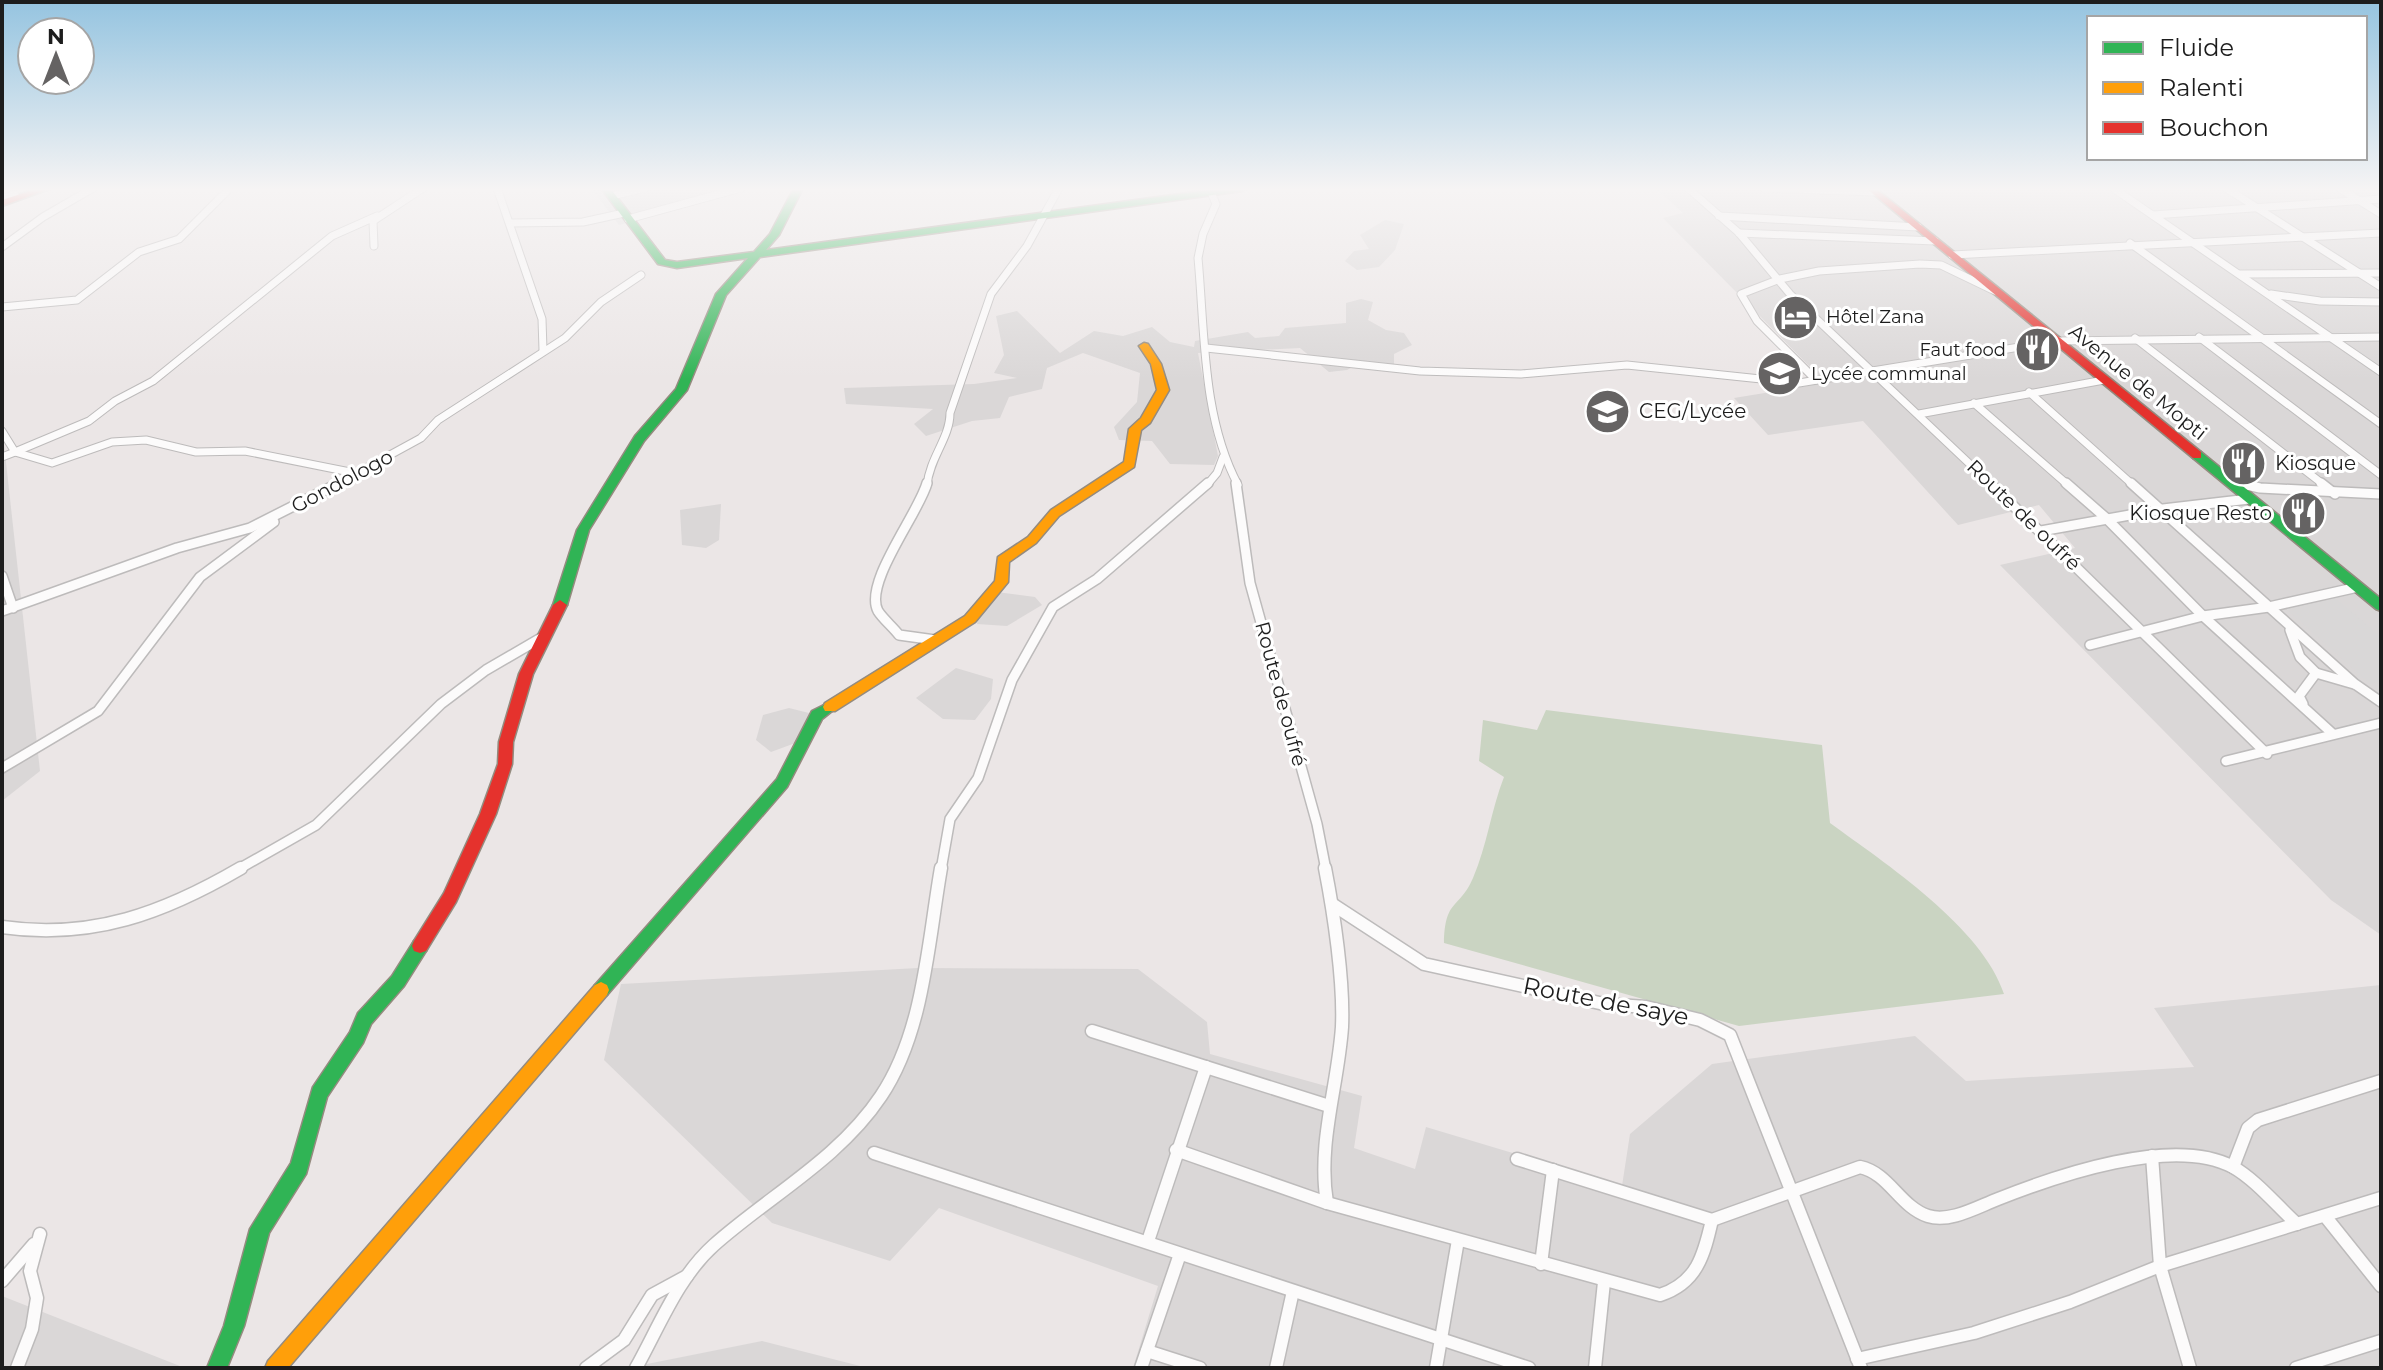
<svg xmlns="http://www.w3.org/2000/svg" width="2383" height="1370" viewBox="0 0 2383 1370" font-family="Montserrat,sans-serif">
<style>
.residential{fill:#dad7d7}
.religious{fill:#d9d7d7}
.cemetery{fill:#cad4c2}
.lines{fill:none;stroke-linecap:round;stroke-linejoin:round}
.street-far2-casing{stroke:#bdbbbb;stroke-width:9}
.street-far1-casing{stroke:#bdbbbb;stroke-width:12}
.street-casing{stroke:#bdbbbb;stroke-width:15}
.fast-casing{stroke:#948b7f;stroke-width:3}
.slow-casing{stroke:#948b7f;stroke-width:3}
.jam-casing{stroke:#948b7f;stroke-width:3}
.street-far2{stroke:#fcfbfb;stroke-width:7}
.street-far1{stroke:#fcfbfb;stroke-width:9}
.street{stroke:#fcfbfb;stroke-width:12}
.fast{fill:#30b455;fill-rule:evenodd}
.slow{fill:#ff9f0a;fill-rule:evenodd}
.jam{fill:#e5322d;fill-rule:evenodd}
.labels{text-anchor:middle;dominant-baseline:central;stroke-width:6;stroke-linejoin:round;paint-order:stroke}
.far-poi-label{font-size:18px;fill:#1d1d1d;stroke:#fff;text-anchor:start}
.street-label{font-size:20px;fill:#1d1d1d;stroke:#fff}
.poi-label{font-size:20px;fill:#1d1d1d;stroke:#fff;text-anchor:start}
.near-street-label{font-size:24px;fill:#1d1d1d;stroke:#fff}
</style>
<rect width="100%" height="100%" fill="#ebe6e6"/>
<g class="residential">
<polygon points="591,188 750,188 619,225"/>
<polygon points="1655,188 2381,188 2381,935 2331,900 2000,565 2075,548 2039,505 1958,525 1863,421 1768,435 1734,398 1826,383 1663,218 1683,213"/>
<polygon points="1385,220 1404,224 1395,250 1379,267 1357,270 1345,261 1354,251 1369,249 1360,235"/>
<polygon points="1361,299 1373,302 1368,320 1386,330 1404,333 1412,345 1394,354 1394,368 1358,364 1347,370 1329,372 1300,348 1198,353 1218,456 1214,465 1170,464 1152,441 1119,440 1114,427 1137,402 1140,373 1083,353 1047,368 1042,389 1009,397 1000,418 972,421 926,436 914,424 933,409 846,404 844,388 974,384 1017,378 994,373 1004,355 996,316 1017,311 1060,353 1094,331 1123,336 1152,327 1170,342 1194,347 1195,341 1248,332 1255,338 1279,336 1285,328 1346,323 1346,303"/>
<polygon points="2,426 40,771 2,801"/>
<polygon points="721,504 719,540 706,548 682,545 680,510"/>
<polygon points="989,591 1035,597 1042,605 1007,626 977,624 980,602"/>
<polygon points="956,668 993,679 991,699 975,720 943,719 916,698"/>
<polygon points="789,708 809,713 808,724 798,742 771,752 756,740 763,715"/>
<polygon points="918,968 1138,969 1207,1022 1210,1054 1362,1096 1354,1148 1415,1169 1426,1127 1622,1186 1630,1134 1712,1064 1915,1036 1966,1081 2194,1067 2154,1008 2381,985 2381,1368 1133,1368 1158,1286 939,1208 890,1261 772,1223 604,1060 621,984"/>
<polygon points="2,1296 185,1368 2,1368"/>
<polygon points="762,1341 868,1368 627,1368"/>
</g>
<polygon class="religious" points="2333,596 2381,637 2381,681 2370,684 2284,607"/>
<path class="cemetery" d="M1546,710L1822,745L1830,823C1885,863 1983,928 2004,994L1739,1026L1444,943C1445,898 1459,910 1473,878C1487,846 1491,810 1504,777L1479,761L1483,720L1537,730Z"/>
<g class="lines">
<defs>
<g id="street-far2">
<polyline points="497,188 542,319 543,350"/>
<polyline points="1688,188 1739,233 1790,294 1992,485"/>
<polyline points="1764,188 1876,192"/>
<polyline points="2113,188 2381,372"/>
<polyline points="2226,188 2381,287"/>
<polyline points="2339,188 2381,214"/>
<path d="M1211,192L1216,204L1203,234L1198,258C1205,333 1202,417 1238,485"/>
<polyline points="612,196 645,188"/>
<polyline points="2,198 15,194"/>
<polyline points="2153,215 2381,199"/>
<polyline points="1719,216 1918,227"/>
<polyline points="628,219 741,188"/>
<polyline points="511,223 583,222 624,213"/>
<polyline points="1739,233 1935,241"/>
<polyline points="2130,243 2381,424"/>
<polyline points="374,246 373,221 423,188"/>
<polyline points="2,247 43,217 93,188"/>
<polyline points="1952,255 2381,233"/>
<polyline points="2240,274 2381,273"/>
<polyline points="2271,294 2320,301 2381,302"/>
<polyline points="2,307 77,300 139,252 179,239 230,188"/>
<polyline points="2199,337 2381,475"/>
<polyline points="2135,338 2324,485"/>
<polyline points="1206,348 1420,371 1521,374 1627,365 1799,383 2056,341 2381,337"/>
<polyline points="1816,380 1757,321 1741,294 1780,279 1819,271 1920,264 1941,265 1995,291"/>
<polyline points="2029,392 2133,485"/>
<polyline points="1974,403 2068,485"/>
<polyline points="1919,414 2104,380"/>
<polyline points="2,431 15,452 89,421 115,401 153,381 332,236 377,216"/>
<polyline points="2,457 15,452 52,463 112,442 146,440 196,452 245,451 355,473"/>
<polyline points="2229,481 2247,485"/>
<polyline points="335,485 421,438 438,420 565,338 601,302 641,275"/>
<path d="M927,485C930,457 950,438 950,413L991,294L1027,246L1059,188"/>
<polyline points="1207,485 1217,473 1223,457"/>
</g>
<g id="street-far1">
<path d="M927,483C919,513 863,583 878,611C883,619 893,627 899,635L935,640"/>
<polyline points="1236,483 1250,583 1317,824 1326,870"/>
<polyline points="1990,483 2267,754"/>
<polyline points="2066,483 2106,518 2203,616 2333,734"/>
<polyline points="2131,483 2355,684 2381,702"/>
<polyline points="2238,483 2260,488 2381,494"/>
<polyline points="2321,483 2335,494"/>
<polyline points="2041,531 2163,509 2249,499"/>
<polyline points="2,576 13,608"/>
<polyline points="2,611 177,548 250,528 339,483"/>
<polyline points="2290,630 2300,657 2316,673 2299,696 2303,704"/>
<polyline points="2090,645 2203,616 2269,607 2358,587"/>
<polyline points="2316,673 2354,684"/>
<polyline points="2226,761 2381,723"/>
<polyline points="2,768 98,711 200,577 274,522"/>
<polyline points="237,870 316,825 441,704 486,670 541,638"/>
<polyline points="941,870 950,819 978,778 1012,680 1053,607 1097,579 1208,483"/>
</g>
<g id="street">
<path d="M1325,868C1334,914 1344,981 1342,1027C1338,1086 1317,1144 1327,1203"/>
<polyline points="1332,904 1424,964 1604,1004 1646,1007 1700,1020 1730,1035 1861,1368"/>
<path d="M2,927C92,940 164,913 241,868"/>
<polyline points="1092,1031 1329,1106"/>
<path d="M1176,1150L1327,1203L1660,1295C1697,1283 1704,1255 1712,1220"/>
<polyline points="874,1153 1529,1368"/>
<polyline points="2152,1156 2160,1266 2190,1368"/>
<path d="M1517,1159L1712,1220L1860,1167C1889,1173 1900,1207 1928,1216C1950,1223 1977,1207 1998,1199C2056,1176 2173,1135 2233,1167C2256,1180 2278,1207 2297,1224"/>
<polyline points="2233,1167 2248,1128 2258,1120 2381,1081"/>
<polyline points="2325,1216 2381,1286"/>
<polyline points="1148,1241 1206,1067"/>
<polyline points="1541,1264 1553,1170"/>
<polyline points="2,1281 34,1244"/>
<polyline points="1147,1351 1200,1368"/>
<polyline points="1857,1359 1974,1333 2070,1302 2160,1266 2381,1198"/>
<polyline points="17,1368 32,1329 37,1298 30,1271 40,1234"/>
<polyline points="586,1368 624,1340 652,1295 687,1276"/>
<path d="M636,1368C659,1327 678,1277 714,1245C769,1196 839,1159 881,1096C924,1032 928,942 941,868"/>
<polyline points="1141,1368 1180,1254"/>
<polyline points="1276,1368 1293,1291"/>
<polyline points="1436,1368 1458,1240"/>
<polyline points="1595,1368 1604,1282"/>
<polyline points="2296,1368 2381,1341"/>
</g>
<g id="fast">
<polygon points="601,188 610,188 665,260 677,262 754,252 770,234 794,188 803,188 779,235 766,250 1224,188 1247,188 1242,191 760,257 726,295 687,390 644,441 589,530 567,605 560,610 553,605 577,530 635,436 676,389 716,294 748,258 677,268 658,264"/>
<polygon points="2197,451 2201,452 2381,599 2381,611 2376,609 2193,458 2191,455"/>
<polygon points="830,702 835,703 837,707 822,719 787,787 607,995 601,998 595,995 593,990 595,985 777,779 812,711"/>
<polygon points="420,939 426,941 428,946 426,951 404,986 371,1024 363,1043 327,1097 306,1174 269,1233 244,1326 227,1368 207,1368 224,1326 250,1229 291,1163 313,1087 350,1032 358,1013 392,976 414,941"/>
</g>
<g id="slow">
<polygon points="1144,343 1148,344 1161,364 1169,390 1150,423 1141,430 1134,467 1059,516 1036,543 1009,562 1008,582 975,622 835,711 825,711 823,707 825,703 965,616 995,581 998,557 1028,537 1051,510 1124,462 1129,429 1141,418 1157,390 1151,364 1139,346"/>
<polygon points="601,982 607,985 609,990 607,995 288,1368 265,1368 268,1361 595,985"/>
</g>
<g id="jam">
<polygon points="39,188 52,188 2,206 2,200"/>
<polygon points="1866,188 1875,188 2201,452 2201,458 2193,458"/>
<polygon points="560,600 567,605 533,674 513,742 512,764 496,814 456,902 426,951 420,953 414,951 412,946 414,941 444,893 480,814 498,764 499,742 519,674 553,605"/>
</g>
</defs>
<use href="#street-far2" class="street-far2-casing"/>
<use href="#street-far1" class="street-far1-casing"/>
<use href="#street" class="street-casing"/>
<use href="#fast" class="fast-casing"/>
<use href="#slow" class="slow-casing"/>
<use href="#jam" class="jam-casing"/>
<use href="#street-far2" class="street-far2"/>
<use href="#street-far1" class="street-far1"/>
<use href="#street" class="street"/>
<use href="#fast" class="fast"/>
<use href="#slow" class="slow"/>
<use href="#jam" class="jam"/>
</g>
<linearGradient id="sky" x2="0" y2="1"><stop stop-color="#95c4e0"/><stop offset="0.5" stop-color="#f6f4f4"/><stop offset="1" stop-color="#f6f4f4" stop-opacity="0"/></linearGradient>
<rect width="2383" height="379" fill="url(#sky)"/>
<defs>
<symbol id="hotel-disc" viewBox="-11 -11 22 22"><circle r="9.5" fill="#656363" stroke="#fff"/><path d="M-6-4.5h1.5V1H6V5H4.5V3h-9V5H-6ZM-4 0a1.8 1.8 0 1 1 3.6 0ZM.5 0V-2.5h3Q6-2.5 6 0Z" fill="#fff"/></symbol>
<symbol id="restaurant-disc" viewBox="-11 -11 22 22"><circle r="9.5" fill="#656363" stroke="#fff"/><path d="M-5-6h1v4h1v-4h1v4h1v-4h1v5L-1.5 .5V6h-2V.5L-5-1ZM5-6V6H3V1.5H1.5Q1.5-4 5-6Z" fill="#fff"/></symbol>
<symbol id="university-disc" viewBox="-11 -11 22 22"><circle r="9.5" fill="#656363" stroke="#fff"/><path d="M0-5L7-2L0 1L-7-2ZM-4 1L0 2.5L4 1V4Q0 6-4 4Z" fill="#fff"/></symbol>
<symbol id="school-disc" viewBox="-11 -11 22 22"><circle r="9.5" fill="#656363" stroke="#fff"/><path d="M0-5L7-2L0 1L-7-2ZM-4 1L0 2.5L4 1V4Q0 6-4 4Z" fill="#fff"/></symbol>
</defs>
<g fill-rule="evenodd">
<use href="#hotel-disc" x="1770" y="292" width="51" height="51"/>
<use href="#restaurant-disc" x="2012" y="324" width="51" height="51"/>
<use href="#university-disc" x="1754" y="348" width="51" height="51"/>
<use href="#school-disc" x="1582" y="386" width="51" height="51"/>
<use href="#restaurant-disc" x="2218" y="438" width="51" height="51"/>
<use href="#restaurant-disc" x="2278" y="488" width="51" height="51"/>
</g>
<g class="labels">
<g class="far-poi-label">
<text x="1826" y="317">Hôtel Zana</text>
<text x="2006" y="350" text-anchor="end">Faut food</text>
<text x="1811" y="374">Lycée communal</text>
</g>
<g class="street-label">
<text transform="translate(2138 382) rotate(39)">Avenue de Mopti</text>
<text transform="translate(342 481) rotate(-28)">Gondologo</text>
<text transform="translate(2024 515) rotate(44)">Route de oufré</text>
<text transform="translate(1281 694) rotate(75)">Route de oufré</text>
</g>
<g class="poi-label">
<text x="1639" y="411">CEG/Lycée</text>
<text x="2275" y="463">Kiosque</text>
<text x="2272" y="513" text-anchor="end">Kiosque Resto</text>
</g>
<g class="near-street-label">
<text transform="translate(1606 1001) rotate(11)">Route de saye</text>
</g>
</g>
<rect width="2383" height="1370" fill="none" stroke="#1d1d1d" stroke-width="8"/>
<rect x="2087" y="16" width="280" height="144" fill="#ffffff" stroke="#a5a5a5" stroke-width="2"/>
<rect x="2103" y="42" width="40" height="12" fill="#30b455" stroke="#a5a5a5" stroke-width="2"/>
<text x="2159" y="56" font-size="24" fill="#1d1d1d">Fluide</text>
<rect x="2103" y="82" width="40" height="12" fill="#ff9f0a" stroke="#a5a5a5" stroke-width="2"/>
<text x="2159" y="96" font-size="24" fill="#1d1d1d">Ralenti</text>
<rect x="2103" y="122" width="40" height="12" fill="#e5322d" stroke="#a5a5a5" stroke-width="2"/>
<text x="2159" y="136" font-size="24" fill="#1d1d1d">Bouchon</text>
<g transform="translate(56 56)"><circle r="38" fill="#ffffff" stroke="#a5a5a5" stroke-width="2"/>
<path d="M0-6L14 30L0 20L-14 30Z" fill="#656363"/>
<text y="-12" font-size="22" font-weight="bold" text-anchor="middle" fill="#1d1d1d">N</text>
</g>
</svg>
